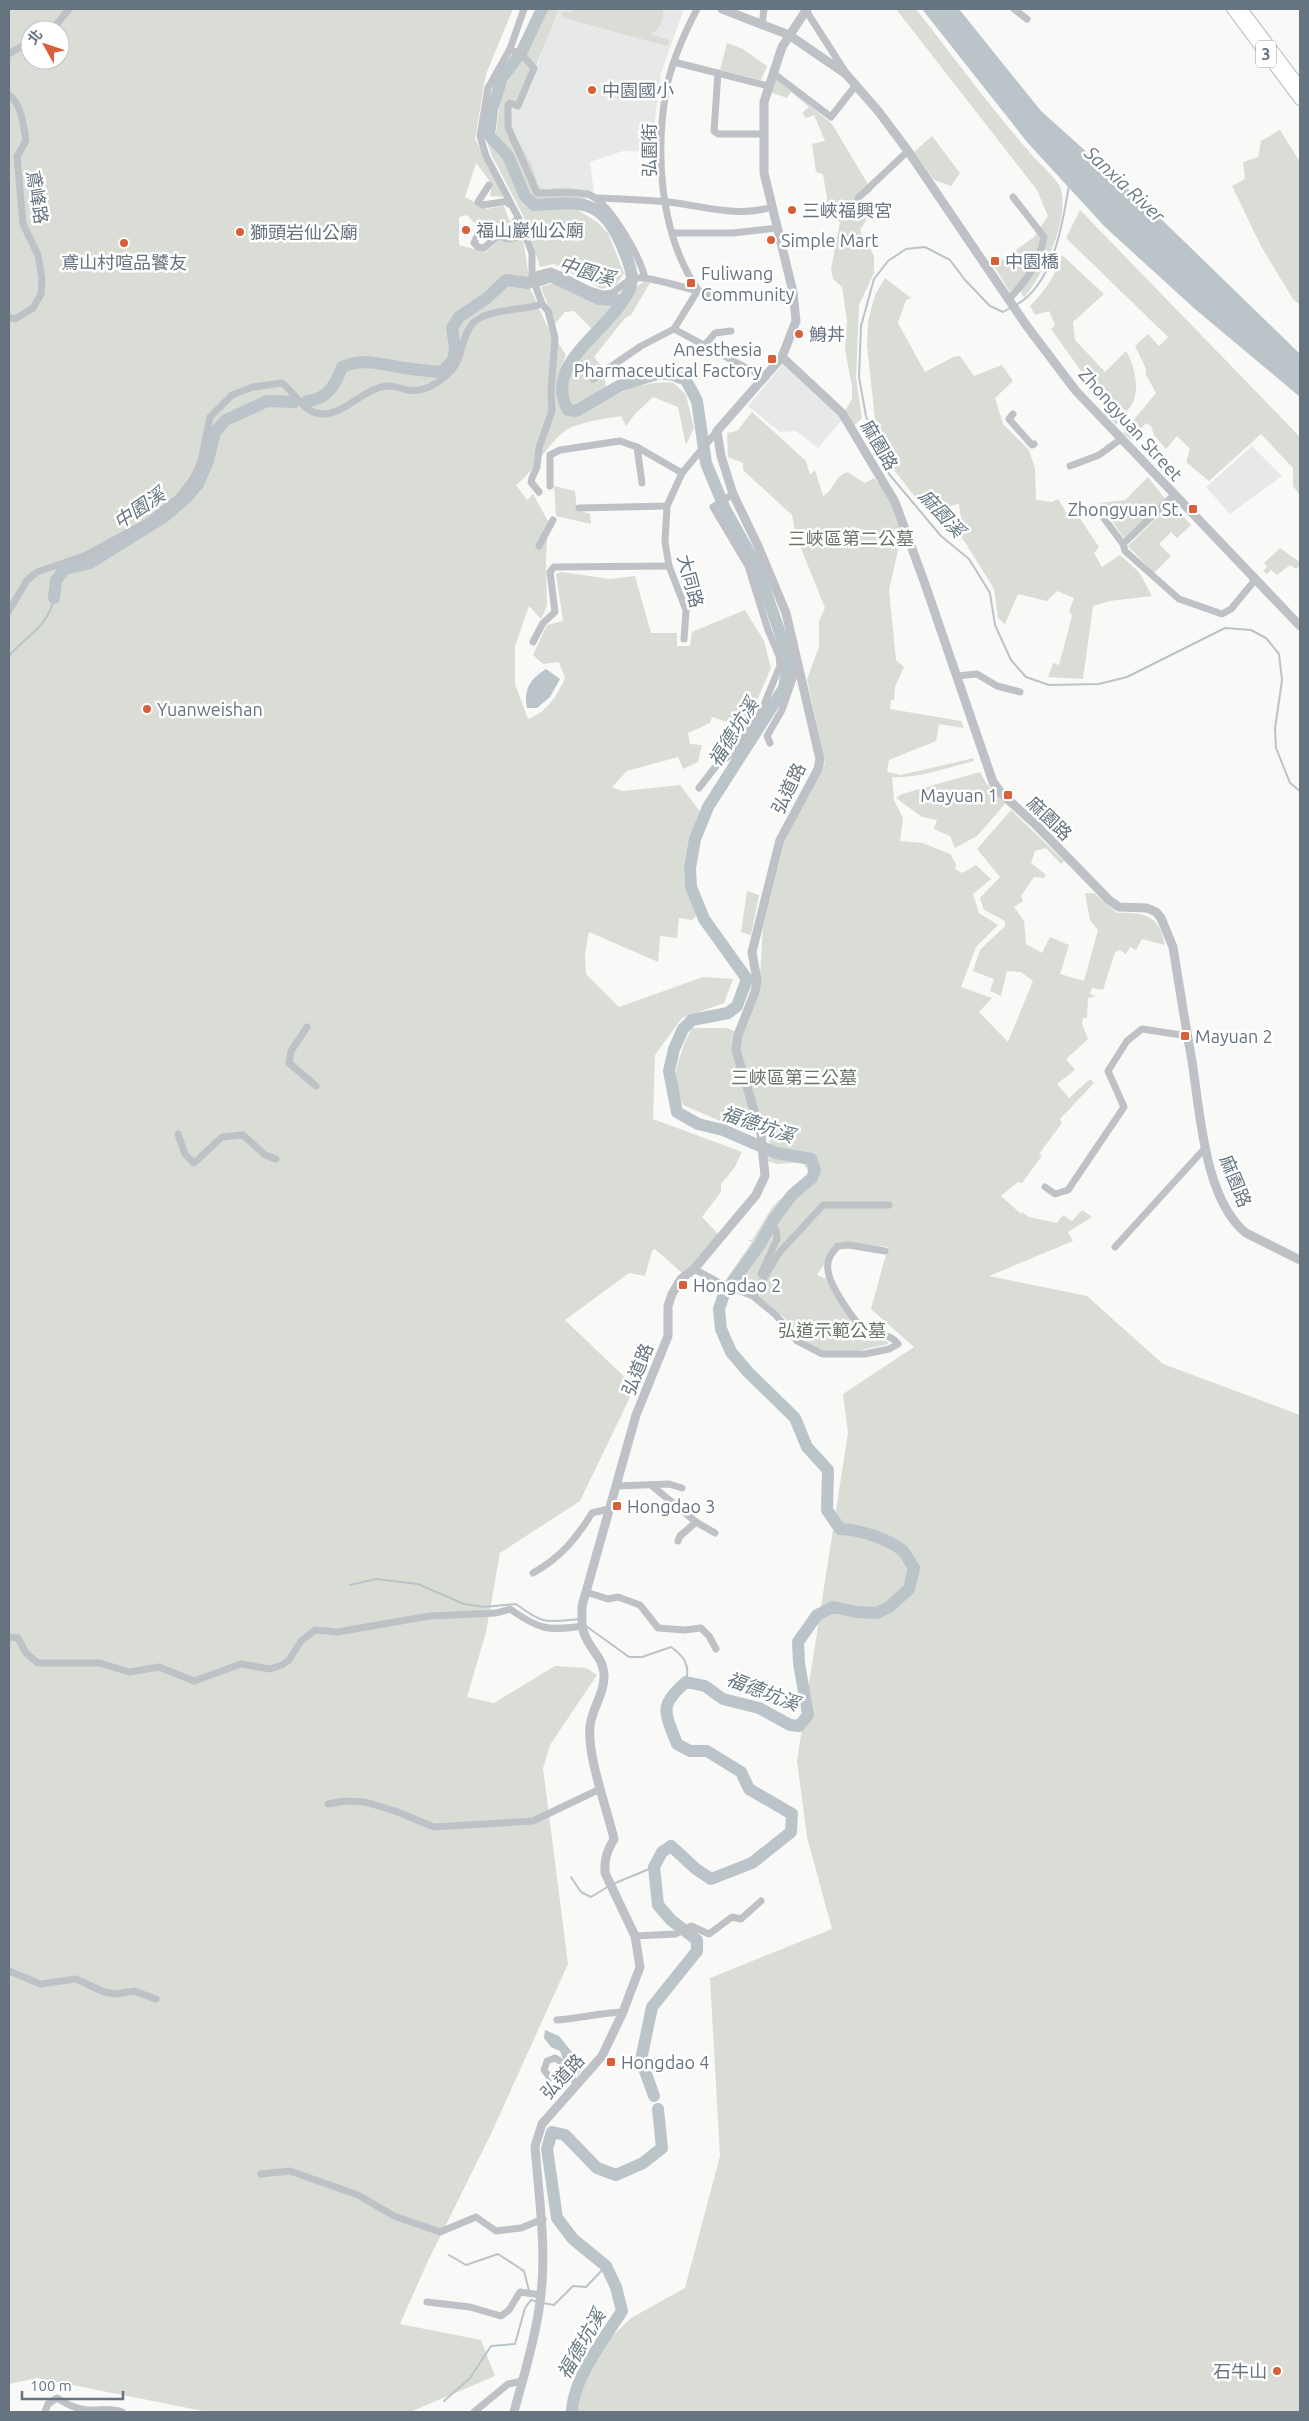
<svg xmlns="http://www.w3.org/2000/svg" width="1309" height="2421" viewBox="0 0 1309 2421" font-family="Ubuntu,'Noto Sans TC',sans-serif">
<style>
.built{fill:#e7e8e8}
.green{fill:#d9ddd6;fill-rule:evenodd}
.water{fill:#bac4c9}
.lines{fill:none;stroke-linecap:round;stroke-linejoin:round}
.stream{stroke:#bac4c9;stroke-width:2}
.river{stroke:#bac4c9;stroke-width:12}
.primary-casing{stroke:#b4b9bd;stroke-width:12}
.minor{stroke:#bec2c6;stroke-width:7}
.tertiary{stroke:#bec2c6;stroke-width:9}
.primary{stroke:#fff;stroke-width:10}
.poi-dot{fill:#d85f37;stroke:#fff;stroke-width:2}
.labels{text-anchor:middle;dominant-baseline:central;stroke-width:5;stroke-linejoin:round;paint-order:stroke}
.shield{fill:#fff;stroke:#949ea6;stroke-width:1}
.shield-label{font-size:16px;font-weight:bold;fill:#667480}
.poi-label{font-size:18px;fill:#667480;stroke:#fff;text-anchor:start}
.street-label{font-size:18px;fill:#667480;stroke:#fff}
.park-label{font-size:18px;fill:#677864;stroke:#fff}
.water-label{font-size:19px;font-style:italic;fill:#667981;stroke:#fff}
</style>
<rect width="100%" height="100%" fill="#f9f9f7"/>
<g class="built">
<polygon points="559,9 684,9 661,73 651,152 623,151 590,162 594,192 566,187 543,189 538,184 532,164 511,128 510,107 536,69 550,28"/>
<polygon points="785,362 843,419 818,448 796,431 780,432 748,406"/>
<polygon points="1252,446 1282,476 1230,514 1206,487"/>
</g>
<g class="green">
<path d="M9,9H513L486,74L475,139L505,197L490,196L492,184L476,163L465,197L486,209L504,206L511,225L509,232L479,228L467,215L459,217V245L486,252L499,240L510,242L523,239L531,290L548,328L566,355C557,377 554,394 565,415C584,415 598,403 615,395C635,386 652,381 674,383L686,395L694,428L686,445L678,407L653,397L635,414L626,426L621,416C607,418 575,423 565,431C545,446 536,470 516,485L527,500L533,494L548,521L546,560L547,606L541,619L529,606L515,646V684L528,719C547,712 557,696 565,678L559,662L543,664L533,655L547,625L563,621L556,574L562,572L610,579L635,576L651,633H677V646H690L692,632L745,610L764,641L771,668L745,728L712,717L710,723L688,733L690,744L702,745L698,762L683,769L678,757L627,771L612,787L622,791L680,785L701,813C692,836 681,861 685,886C687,896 693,906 697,915L692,920L679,918L677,938L660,936L658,962L589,932L585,953L586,974L619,1007L703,977L733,979L724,1003L682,1018L655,1055L653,1119L742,1152L735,1167L721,1184V1192L702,1217L718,1234L693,1264L682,1273L655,1249L652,1251L645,1276L629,1273L565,1320L635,1387L580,1501L500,1553L486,1632L467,1697L494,1703L555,1666L586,1668L597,1675L550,1745L543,1768L568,1964L490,2136L427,2263L400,2324L481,2340L495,2376L410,2412H208L37,2378L9,2384ZM30,30H60V60H30Z"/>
<path d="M548,9H559L519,108L510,107L511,128L532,164L538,184L543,189L566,187L581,190L588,203L575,198L537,201L530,193L512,154L496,133C498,115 500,98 508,80C519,55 538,35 548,9Z"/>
<path d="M571,9H663C664,19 660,29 651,34L669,40L667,46L561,17L563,11L573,12Z"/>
<path d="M896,9H916C954,58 991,108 1032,155C1038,162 1059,181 1061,189C1069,222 1044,273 1024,298L1018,286L1010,292L994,266L1034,237L1048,216L1037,190Z"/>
<polygon points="727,43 743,49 767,66 761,80 720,70"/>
<polygon points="775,76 832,124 872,191 855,204 867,219 860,230 874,256 874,273 859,305 856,378 862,418 854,426 845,411 852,399 852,387 845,349 847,321 842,287 833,279 831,269 840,222 824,215 827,198 823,174 816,172 812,144 825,141 814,115 806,118 802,113 809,107 791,92 787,98 770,92"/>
<polygon points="1280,130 1300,162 1300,305 1293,299 1261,246 1232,186 1245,179 1243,162 1258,157 1261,141"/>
<polygon points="932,136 960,173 951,186 934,180 914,152"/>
<polygon points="486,139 503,158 522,198 533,209 574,208 597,222 608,233 624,273 617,284 602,289 554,264 540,267 524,217 491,154"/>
<polygon points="1080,210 1300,437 1300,495 1293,486 1293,468 1261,434 1209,481 1186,462 1190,449 1177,436 1166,449 1154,435 1151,426 1146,423 1131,440 1123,433 1156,393 1146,375 1146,369 1135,346 1148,334 1159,346 1168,337 1066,238"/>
<path d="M1062,255L1104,294L1073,322L1075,340L1105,372L1126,351C1134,365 1140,387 1133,402C1129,410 1121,418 1116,425L1105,412L1114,404L1093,378L1089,382L1051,329L1055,325L1049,311L1035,315L1030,306C1046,290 1055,276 1062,255Z"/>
<polygon points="885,278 911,298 906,300 898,323 925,372 953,357 960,356 974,376 1002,365 1013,381 995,398 1003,424 1029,450 1035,469 1036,500 1052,502 1058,499 1069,517 1077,514 1099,547 1094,553 1102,567 1120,555 1139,572 1152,596 1110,601 1093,606 1083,679 1048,677 1053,663 1059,665 1072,616 1069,611 1074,598 1057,591 1047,601 1018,594 1005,624 998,618 994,589 965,542 947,521 961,519 959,504 926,511 894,470 875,419 867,346 868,321 875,295"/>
<path d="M644,282L650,283L631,315L625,318L594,357L604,369L606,389L591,396L578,406L571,404C553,371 605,332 623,308C630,298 632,287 644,282Z"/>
<path d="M553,283L600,302L614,304L593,330L574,311L565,312L555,324C552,311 545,300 541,287Z"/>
<path d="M752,412L806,461L810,475L815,470L823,496C835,489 833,478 847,472L865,483L874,478L889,496L903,529L889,590L896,660L904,667L895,687L894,700H891L890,709L961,721L964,728L939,724L936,741L889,760L887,772L901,775L974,758V761C950,767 915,779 892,777L894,800L903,818L900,841L923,843L950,854L956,864L955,869L962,873L976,865L991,879L973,894L979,913L998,925L976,947L961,987L992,998L979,1012L1008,1042L1033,981L1021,972L1007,971L1001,996L990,991L994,979L973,971L980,950L1005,926V921L984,910L980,898L1000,877L977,849L1011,810L1064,861L1061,864L1046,848L1035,851L1031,863L1046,875L1044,878L1034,877L1021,896L1023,901L1014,907L1024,921L1026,944L1042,953L1050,937L1069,945L1060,974L1084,981L1098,930L1090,920L1085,893H1094L1117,913C1144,912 1160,916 1165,945L1142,939L1136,950L1130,947L1126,954L1120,950L1115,952L1103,990L1092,988L1090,994L1096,996L1088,998L1087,1018H1083L1082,1024L1088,1039L1066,1059L1075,1070L1057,1084L1069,1098L1090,1079L1094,1083L1060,1119L1062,1123L1039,1154L1042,1156L1024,1180L1022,1183L1018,1182L1001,1196L1021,1214L1022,1212L1029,1217L1057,1223L1063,1215L1072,1221L1082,1210L1092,1217L1068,1232L1073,1241L989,1276L1087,1296L1163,1364L1300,1415V2412H572L577,2370L631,2318L685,2288L720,2156L710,1978L832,1929L807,1837L797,1761L848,1433L843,1394L914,1347L871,1309L888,1247L839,1242L817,1275L829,1280L859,1332L884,1338L889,1344C868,1348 841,1357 820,1350C798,1342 794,1325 778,1312C762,1298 745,1290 725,1281L752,1242L748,1240H752L771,1209L779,1200L803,1183L809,1173L803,1162L777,1164L768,1161L770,1138L727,1124L683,1105C681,1099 677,1092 676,1086C673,1069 684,1043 692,1028H726L743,1034L744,1026L759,994L763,927L787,832L809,795L825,763L807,679L819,647V621L825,608L796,536L792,515L743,470V463L728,457L727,433L737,431Z"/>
<polygon points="1148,477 1166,500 1124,538 1099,503 1125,500"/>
<polygon points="554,486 575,491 577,510 590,514 591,524 556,516"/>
<polygon points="1171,503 1191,525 1177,538 1171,532 1159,544 1171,556 1154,573 1128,546"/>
<polygon points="1280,548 1298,561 1300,560 1300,565 1296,569 1290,565 1277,575 1271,570 1267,574 1263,571 1267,567 1264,563"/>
<polygon points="980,772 986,783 1006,803 977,836 955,848 950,836 934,829 937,820 922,817 896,798 902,794"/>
<polygon points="747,891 759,895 751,935 741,932"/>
</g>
<g class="water">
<polygon points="922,9 959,9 1041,111 1157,215 1300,354 1300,397 1195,309 1105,227 1027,142"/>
<path d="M546,669L560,679L550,697L537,708H527C523,690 530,679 546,669Z"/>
<polygon points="545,2030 559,2036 584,2067 577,2075 564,2061 560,2051 551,2047 544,2038"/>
</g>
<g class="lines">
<g class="stream">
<path d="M1016,305C1053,285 1063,223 1069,185"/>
<polyline points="1010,308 1003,312 990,306 965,280 950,260 925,247 906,249 888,261 874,279 861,326 859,377 866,416 889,474 941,536 969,559 990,593 995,625 1011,660 1026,677 1049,685 1099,684 1127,677 1225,628 1251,630 1266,638 1279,654 1282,680 1275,729 1276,748 1290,783 1300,791"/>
<path d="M9,656C27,635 48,627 54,598"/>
<path d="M350,1585L376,1579L418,1584L464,1604L484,1607L516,1604C544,1625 546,1622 579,1619"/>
<path d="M586,1626L629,1657H642L671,1647C685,1657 690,1665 686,1682"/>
<polyline points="571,1877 581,1892 591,1897 609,1886"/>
<polyline points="613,1884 654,1867"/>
<polyline points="449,2255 466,2265 498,2254 524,2271 529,2291"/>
<polyline points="543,2303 554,2305 573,2286 586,2287 606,2266"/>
<polyline points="444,2401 470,2378 491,2346 515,2344 525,2308 531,2300 536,2301"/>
</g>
<g class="river">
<path d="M542,9L522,51L502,78L492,110L489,135L508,156L525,196L534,205C583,201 602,199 623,248C627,259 634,273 631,285C631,290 626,295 624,299C605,333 543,365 568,410L576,411L619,386L660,373L673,375L686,380L697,401L706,463L725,509L757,567L789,659L784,688L708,807L695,839L690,868L691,887L704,919L747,979L737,1006L728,1013L692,1020L683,1029L674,1049L669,1071L677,1112L698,1124L723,1130L776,1153L811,1159L815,1170L812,1178L792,1195L774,1219L760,1244L724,1294L719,1309L721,1329L731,1352L748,1372L795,1418L807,1447L828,1470L827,1510L840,1529C858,1529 889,1539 903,1551C907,1555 910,1563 914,1568L909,1589L889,1607L877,1613L857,1612L833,1607L817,1615L798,1642L799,1663L808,1715L799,1726L790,1725L759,1708L723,1699L705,1686L686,1682C658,1706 665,1712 677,1744L690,1751H707L741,1772L749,1789L792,1814L791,1832L752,1863L711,1879L696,1869L671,1846L662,1852L654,1867L658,1905L671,1920L697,1940V1951L652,2007L641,2060L654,2096"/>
<polyline points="540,280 551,276 599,299 623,300"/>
<path d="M307,401C327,400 336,384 342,367C364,357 383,365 405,368C417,370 430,371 442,372L453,360L455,347L452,328L459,317L487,298L506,280L528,283"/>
<polyline points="54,598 56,580 65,569 90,563 164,517 186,498 198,484 208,461 215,432 226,420 267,401 294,402"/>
<path d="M572,2412C573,2379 604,2339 622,2311L616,2287L606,2266L573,2239L557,2218L547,2149L552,2132L565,2135L597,2168L616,2175L643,2163L662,2148L658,2109"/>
</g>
<defs>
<g id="primary">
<polyline points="1232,9 1300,100"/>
<polyline points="1242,9 1300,86"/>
</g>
</defs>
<use href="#primary" class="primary-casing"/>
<g class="minor">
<path d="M524,9L510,49L488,88L480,136L486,156L519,219L532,253V276L551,271C568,277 582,289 599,293C618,299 623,275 643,278C667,281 690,290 713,295C739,301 768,295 793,292"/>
<path d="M697,9C684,34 671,63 666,91C655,155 660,235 698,290"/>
<polyline points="805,9 846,73"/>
<polyline points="1014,9 1027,19"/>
<polyline points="762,25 764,9"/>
<polyline points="48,30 57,24 69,9"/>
<path d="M510,49L525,58L534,68L518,106L510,103L508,105V127L537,193C553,193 572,191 587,194C609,200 640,257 645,278"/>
<polyline points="9,54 30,41"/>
<polyline points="674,62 768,86"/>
<polyline points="718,73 714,131 718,134 763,134"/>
<polyline points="773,73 831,117 856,85"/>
<path d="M9,95C22,105 23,124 26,140L17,157L23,224L38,255L42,279L41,294L33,308L15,319L9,317"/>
<polyline points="489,185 478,202 483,205 509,201 509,204"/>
<path d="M596,198C620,199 645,200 669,202C703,206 739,218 772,207"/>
<polyline points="858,198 908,151"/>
<polyline points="479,232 474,243 478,247 484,248 498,236 509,239 517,237 518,227 515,221"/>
<polyline points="672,233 733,233 777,228"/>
<polyline points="532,276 542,304 548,311 555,338 551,391 552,411 539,448 537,467 532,478 531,482 539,492"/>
<path d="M1009,299C1026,281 1040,262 1044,237L1013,197"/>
<polyline points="674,329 765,378"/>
<polyline points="704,346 715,333 731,331"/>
<polyline points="593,379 641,346 674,329 698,290"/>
<polyline points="1013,414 1009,419 1032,445 1034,444"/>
<polyline points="637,447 642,483"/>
<polyline points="1070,466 1099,455 1121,439"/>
<polyline points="550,486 550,455 560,450 620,441 637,447 682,473"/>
<polyline points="1174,495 1123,544 1125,551 1179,599 1222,614 1231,609 1255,580"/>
<polyline points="579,508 667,506"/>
<polyline points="1097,509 1123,544"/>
<polyline points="539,546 553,520"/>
<path d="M9,611L27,580L37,572L84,556L147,522L179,497L193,479L201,461L210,417L232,395L253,387L282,383C293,391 302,409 316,413C339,419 358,394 378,388C390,384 395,387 407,390C423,393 440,383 451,371C463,358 461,336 473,323C488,308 523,311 542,304"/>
<polyline points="684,639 686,610 669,566 665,542 667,506 682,473 717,431"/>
<polyline points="533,642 543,623 555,612 550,572 554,567 669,566"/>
<polyline points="957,676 977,674 997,686 1020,692"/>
<polyline points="770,743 767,736 782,710 798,664"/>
<polyline points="699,788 716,766 734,752 760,714 780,666 779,656 768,630 748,566 713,507 733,494"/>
<polyline points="307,1027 291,1051 289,1063 316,1086"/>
<polyline points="178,1134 185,1154 194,1163 222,1137 243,1135 265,1155 276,1159"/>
<polyline points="1045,1187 1055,1194 1068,1190 1124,1107 1108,1071 1127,1041 1142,1029 1188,1036"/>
<polyline points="1115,1247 1206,1147"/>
<path d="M694,1269L722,1284L753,1296L776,1315L797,1341L822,1354H865L889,1349L898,1344C890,1333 878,1336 867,1331C855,1325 829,1284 828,1270C826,1261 832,1252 838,1246L849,1245L885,1251"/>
<polyline points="761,1274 777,1239 776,1230"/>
<polyline points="753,1296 779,1253 823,1205 889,1205"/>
<polyline points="651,1485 696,1522 715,1533"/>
<polyline points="617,1486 669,1484 682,1488"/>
<polyline points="678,1541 680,1536 696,1522"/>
<path d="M533,1573C560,1558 576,1539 592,1513L608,1509"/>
<polyline points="586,1592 608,1599 618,1597 640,1605 658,1628 685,1630 701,1628 709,1636 716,1649"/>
<path d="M9,1637L18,1638L26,1653L38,1663H100L129,1672L159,1667L194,1681L241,1664L270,1669L282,1665L289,1660L301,1641L315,1630L337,1632L430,1616L496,1613L510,1609C540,1630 547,1631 583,1626"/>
<polyline points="328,1804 345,1801 365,1802 395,1811 434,1827 533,1821 600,1789"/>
<polyline points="635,1936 676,1934 691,1926 709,1934 732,1917 741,1919 761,1901"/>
<polyline points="9,1971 40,1984 76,1979 104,1992 116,1994 134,1991 156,1999"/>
<path d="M557,2020C580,2018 601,2013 623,2012"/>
<polyline points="550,2078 544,2070 547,2061 555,2058 560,2061 566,2073 578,2084"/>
<polyline points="261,2174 290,2171 358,2195 394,2216 440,2232 476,2217 496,2231 521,2228 543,2219"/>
<polyline points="427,2302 470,2307 501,2316 509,2310 520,2292 541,2295"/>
<path d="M45,2412L48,2404L57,2398C67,2404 75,2409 87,2410C99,2411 110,2407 122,2412"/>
<polyline points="474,2412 508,2384 522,2381"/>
</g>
<g class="tertiary">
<polyline points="722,9 789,35 846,74 879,112 908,151 1026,325 1076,391 1300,626"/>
<path d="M782,357L842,413L895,502L925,584L993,782L1001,793L1037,826L1109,900L1119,907L1147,908L1156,912L1161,918L1173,947C1179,985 1185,1023 1192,1061C1200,1111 1204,1199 1246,1233L1300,1260"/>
<path d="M514,2412C523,2378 534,2344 539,2309C548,2255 539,2200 535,2146L542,2124L602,2056L623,2012L640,1967L635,1936L605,1873C604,1860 607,1851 614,1839C607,1808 587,1757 590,1726C592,1708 605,1693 604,1674C603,1657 589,1649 584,1633C581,1625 582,1615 582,1606L636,1415L668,1336V1306L672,1294L681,1279L694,1269L756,1195L765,1176L761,1134L736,1050L738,1035L755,992L757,980L752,952L780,840L818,769L820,759L786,613L758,546L733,494L721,456L717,431L782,357L796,321L793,292L764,173V102L782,47L807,9"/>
</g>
<use href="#primary" class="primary"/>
</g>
<g class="poi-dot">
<circle cx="592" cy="90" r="5"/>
<circle cx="792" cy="210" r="5"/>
<circle cx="466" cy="230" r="5"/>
<circle cx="240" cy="232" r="5"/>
<circle cx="771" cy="240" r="5"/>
<circle cx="124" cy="243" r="5"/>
<rect x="990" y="256" width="10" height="10" rx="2.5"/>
<rect x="686" y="278" width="10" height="10" rx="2.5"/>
<circle cx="799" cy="334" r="5"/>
<rect x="767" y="354" width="10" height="10" rx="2.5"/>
<rect x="1188" y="504" width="10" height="10" rx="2.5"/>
<circle cx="147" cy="709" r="5"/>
<rect x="1003" y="790" width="10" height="10" rx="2.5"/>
<rect x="1180" y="1031" width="10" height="10" rx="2.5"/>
<rect x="678" y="1280" width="10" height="10" rx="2.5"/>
<rect x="612" y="1501" width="10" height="10" rx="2.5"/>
<rect x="606" y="2057" width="10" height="10" rx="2.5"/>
<circle cx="1277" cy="2371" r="5"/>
</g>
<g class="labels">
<rect class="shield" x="1256" y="40.5" width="20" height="27" rx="4"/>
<g class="shield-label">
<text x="1266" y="54">3</text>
</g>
<g class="poi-label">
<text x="602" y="90">中園國小</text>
<text x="802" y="210">三峽福興宮</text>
<text x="476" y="230">福山巖仙公廟</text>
<text x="250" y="232">獅頭岩仙公廟</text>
<text x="781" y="240">Simple Mart</text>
<text x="1005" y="261">中園橋</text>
<text x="124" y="262" text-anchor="middle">鳶山村喧品饕友</text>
<text x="701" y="273">Fuliwang<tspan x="701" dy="21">Community</tspan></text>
<text x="809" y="334">鯓丼</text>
<text x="762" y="349" text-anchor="end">Anesthesia<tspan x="762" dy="21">Pharmaceutical Factory</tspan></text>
<text x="1183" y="509" text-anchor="end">Zhongyuan St.</text>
<text x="157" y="709">Yuanweishan</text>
<text x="998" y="795" text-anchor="end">Mayuan 1</text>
<text x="1195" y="1036">Mayuan 2</text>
<text x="693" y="1285">Hongdao 2</text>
<text x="627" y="1506">Hongdao 3</text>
<text x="621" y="2062">Hongdao 4</text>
<text x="1267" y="2371" text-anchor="end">石牛山</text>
</g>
<g class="street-label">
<text transform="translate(649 150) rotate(-90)">弘園街</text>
<text transform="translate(38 197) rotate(81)">鳶峰路</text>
<text transform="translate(1131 424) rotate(48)">Zhongyuan Street</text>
<text transform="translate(880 445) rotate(60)">麻園路</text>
<text transform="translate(691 581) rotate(75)">大同路</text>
<text transform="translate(788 788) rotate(-64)">弘道路</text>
<text transform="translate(1050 818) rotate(44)">麻園路</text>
<text transform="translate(1236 1181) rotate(68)">麻園路</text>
<text transform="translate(637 1369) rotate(-68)">弘道路</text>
<text transform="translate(562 2076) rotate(-47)">弘道路</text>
</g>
<g class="park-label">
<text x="851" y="538">三峽區第二公墓</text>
<text x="794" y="1077">三峽區第三公墓</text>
<text x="832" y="1330">弘道示範公墓</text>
</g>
<g class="water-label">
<text transform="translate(1125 184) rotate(43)">Sanxia River</text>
<text transform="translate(587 271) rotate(17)">中園溪</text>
<text transform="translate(139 508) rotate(-34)">中園溪</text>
<text transform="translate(942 513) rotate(47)">麻園溪</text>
<text transform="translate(733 732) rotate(-58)">福德坑溪</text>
<text transform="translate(758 1124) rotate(19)">福德坑溪</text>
<text transform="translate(763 1691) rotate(21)">福德坑溪</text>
<text transform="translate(581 2344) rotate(-60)">福德坑溪</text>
</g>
</g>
<rect width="1309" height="2421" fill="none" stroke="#667480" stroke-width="20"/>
<g transform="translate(45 45) rotate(310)"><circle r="24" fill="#ffffff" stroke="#c2c7cc"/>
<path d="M0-4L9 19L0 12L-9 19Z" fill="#d85f37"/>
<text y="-8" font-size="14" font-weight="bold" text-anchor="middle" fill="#667480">北</text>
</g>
<path d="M22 2391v8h101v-8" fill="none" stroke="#667480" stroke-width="2.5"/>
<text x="30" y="2391" font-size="15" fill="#667480" stroke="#ffffff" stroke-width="4" paint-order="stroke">100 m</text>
</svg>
